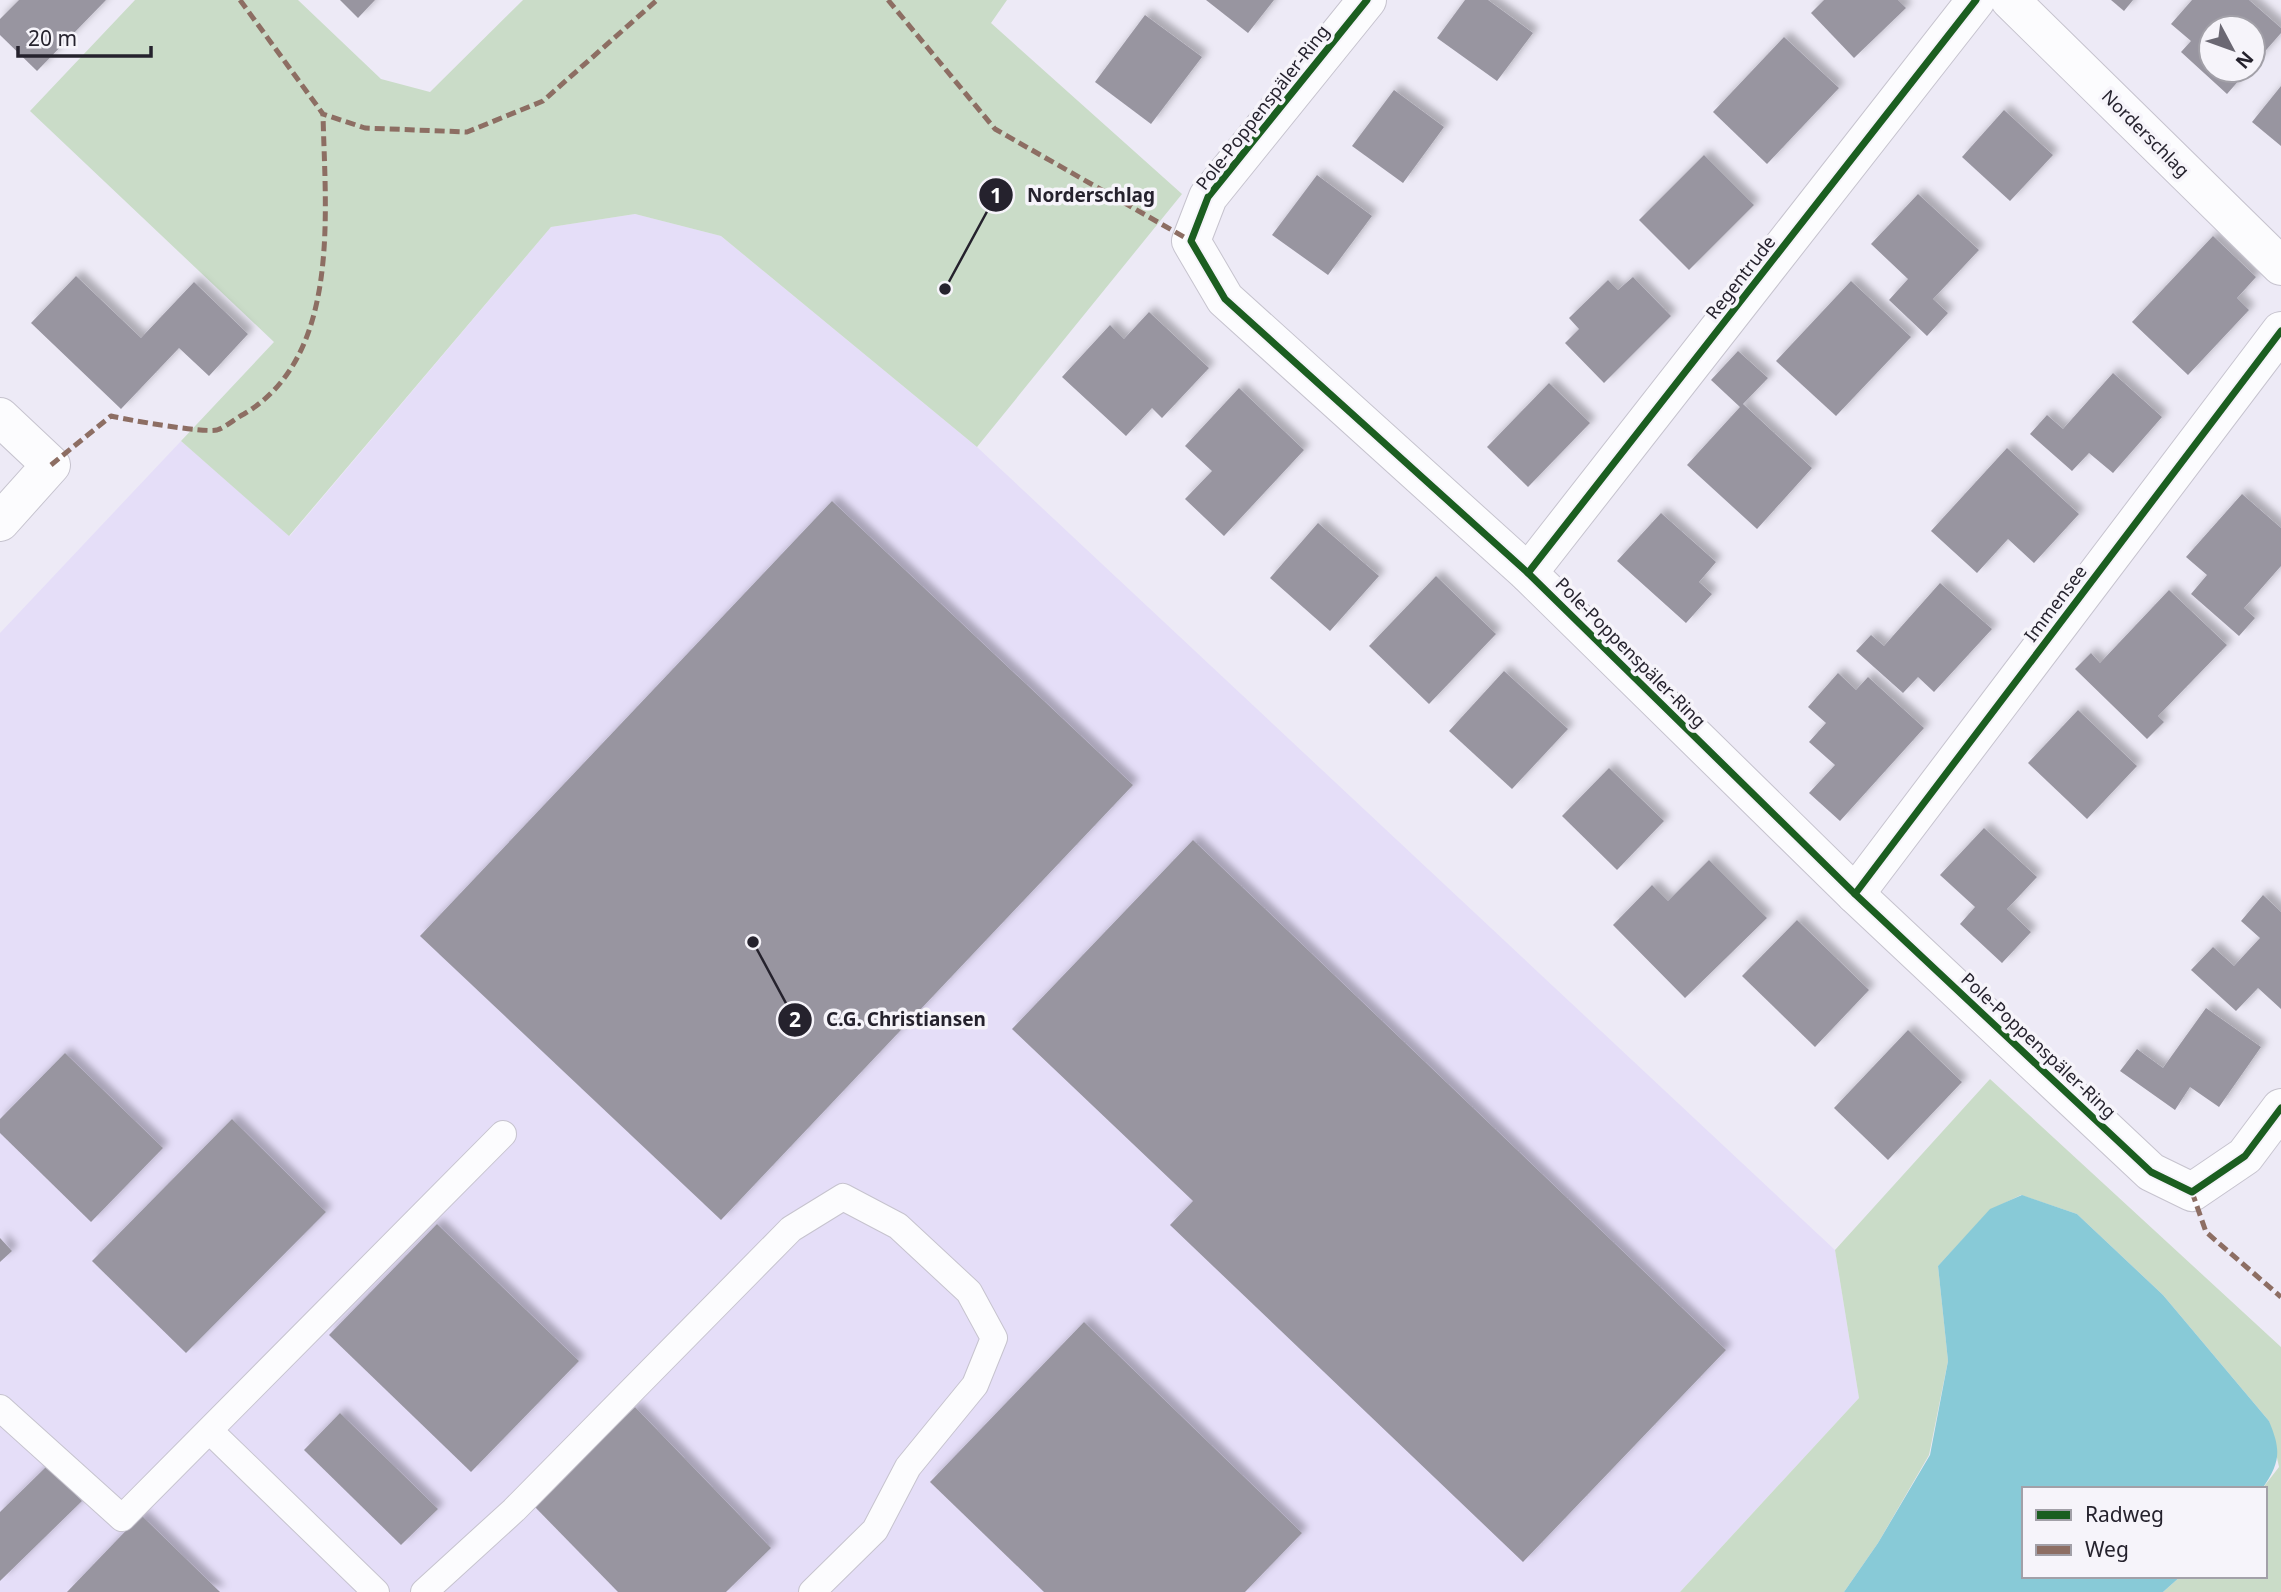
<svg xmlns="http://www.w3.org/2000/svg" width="2281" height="1592" viewBox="0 0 2281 1592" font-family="'Noto Sans',sans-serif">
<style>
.built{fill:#e5def8}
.green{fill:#cadcc8}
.water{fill:#88cad7}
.building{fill:#9895a0;filter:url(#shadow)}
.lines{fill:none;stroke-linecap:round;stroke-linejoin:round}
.service-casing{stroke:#c6c3ce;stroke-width:28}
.minor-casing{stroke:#c6c3ce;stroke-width:40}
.service{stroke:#fcfcfe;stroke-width:26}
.minor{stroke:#fcfcfe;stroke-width:38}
.quiet{stroke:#8d6e63;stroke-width:5;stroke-dasharray:10 5;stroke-linecap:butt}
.cycleway-casing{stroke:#f6f4fa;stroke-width:11}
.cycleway{stroke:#1b5e20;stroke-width:7}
.labels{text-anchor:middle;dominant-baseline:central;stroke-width:7;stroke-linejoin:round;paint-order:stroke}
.street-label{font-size:18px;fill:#25222d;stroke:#f6f4fa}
.leader{fill:none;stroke:#25222d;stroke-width:2.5}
.callout-dot{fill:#25222d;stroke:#f6f4fa;stroke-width:2.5}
.mark-label{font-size:21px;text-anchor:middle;font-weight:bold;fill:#fff}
.callout-label{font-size:19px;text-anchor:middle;font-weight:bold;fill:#25222d;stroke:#f6f4fa;stroke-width:7;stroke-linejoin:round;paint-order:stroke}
</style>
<defs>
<filter id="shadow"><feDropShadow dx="6" dy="-6" stdDeviation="3.5" flood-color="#0004"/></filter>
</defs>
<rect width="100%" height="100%" fill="#edeaf6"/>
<polygon class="built" points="635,214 721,236 977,447 1835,1250 1859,1398 1680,1592 0,1592 0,633 181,441 290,536 551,227"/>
<g class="green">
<polygon points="135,0 298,0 381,79 430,92 523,0 1007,0 991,23 1182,194 977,447 721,236 635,214 551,227 289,536 181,441 274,342 30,111"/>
<polygon points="1990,1079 2281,1347 2281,1592 2163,1592 2181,1576 2265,1576 2265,1489 2262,1489 2279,1467 2269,1421 2163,1295 2077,1214 2021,1195 1990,1210 1938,1266 1948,1361 1929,1455 1878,1543 1844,1592 1680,1592 1859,1398 1835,1250"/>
</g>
<path class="water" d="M2022,1195L2077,1214L2163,1295L2269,1421C2281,1450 2281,1462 2262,1489H2024V1576H2181L2163,1592H1844L1878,1543L1930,1455L1948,1361L1938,1266L1990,1209Z"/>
<g class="building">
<polygon points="19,0 106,0 37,71 0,35 0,19"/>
<polygon points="340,0 375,0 358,18"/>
<polygon points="1206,0 1274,0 1248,33"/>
<polygon points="1465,0 1488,0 1533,33 1497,81 1437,38"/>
<polygon points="1824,0 1898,0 1906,8 1854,58 1811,13"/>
<polygon points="2111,0 2133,0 2124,11"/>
<polygon points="2192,0 2249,0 2281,28 2281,33 2253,65 2253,28 2211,28 2211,70 2248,70 2227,94 2181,52 2191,41 2171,24"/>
<polygon points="1145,15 1202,57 1151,124 1095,82"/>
<polygon points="1784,37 1839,88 1767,164 1713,112"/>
<polygon points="2281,86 2281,146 2252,122"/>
<polygon points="1394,90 1444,127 1403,183 1352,146"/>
<polygon points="2004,110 2053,155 2010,201 1962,157"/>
<polygon points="1704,155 1754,205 1689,270 1639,220"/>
<polygon points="1317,175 1372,216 1328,275 1272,235"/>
<polygon points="1918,194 1979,250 1933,299 1948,313 1927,336 1889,300 1908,279 1871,244"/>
<polygon points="2213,236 2256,277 2237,298 2249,310 2188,375 2132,322"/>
<polygon points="76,276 141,338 194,282 248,334 209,376 179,348 121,409 31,323"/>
<polygon points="1633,277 1671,316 1604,383 1565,343 1579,329 1569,318 1608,280 1618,290"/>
<polygon points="1851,281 1911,337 1836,416 1776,361"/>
<polygon points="1149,312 1209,368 1162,418 1152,408 1126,436 1062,377 1110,325 1124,339"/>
<polygon points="1738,351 1768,378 1743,404 1812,468 1757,529 1687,465 1740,407 1711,380"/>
<polygon points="2113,373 2162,417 2113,473 2089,453 2072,471 2030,434 2047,415 2063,429"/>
<polygon points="1549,383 1590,423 1528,487 1487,447"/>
<polygon points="1239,388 1304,450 1224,536 1185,499 1212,471 1185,446"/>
<polygon points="2007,448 2079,514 2034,563 2008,539 1977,573 1931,531"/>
<polygon points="2242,494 2281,528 2281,566 2244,608 2255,618 2239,636 2191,594 2207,575 2186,557"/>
<polygon points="832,501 1133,785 721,1220 420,936"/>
<polygon points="1661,513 1716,562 1699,582 1712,594 1686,623 1617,561"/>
<polygon points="1318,523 1379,576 1330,631 1270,578"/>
<polygon points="1436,576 1496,634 1429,704 1369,646"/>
<polygon points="1940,583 1992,629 1934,692 1918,677 1903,693 1856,651 1871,635 1884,646"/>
<polygon points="2169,590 2227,645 2158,716 2164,722 2147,739 2075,669 2091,653 2100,663"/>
<polygon points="1504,671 1568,729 1512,789 1449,731"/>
<polygon points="1838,673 1856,690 1868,677 1924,728 1840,821 1809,793 1835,765 1809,742 1826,723 1808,707"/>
<polygon points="2078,710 2137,766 2087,819 2028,763"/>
<polygon points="1609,768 1664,821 1617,870 1562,816"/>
<polygon points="1984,828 2037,877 2007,909 2031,932 2002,963 1960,924 1975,907 1940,875"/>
<polygon points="1193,840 1726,1350 1523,1562 1170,1225 1193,1201 1012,1029"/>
<polygon points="1709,860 1767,918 1685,998 1613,925 1652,885 1668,901"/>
<polygon points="2263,895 2281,912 2281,1009 2258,988 2236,1011 2191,970 2213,947 2234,966 2260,938 2241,921"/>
<polygon points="1797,920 1869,990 1815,1047 1742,976"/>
<polygon points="2206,1008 2261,1047 2219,1107 2190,1087 2175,1110 2120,1071 2137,1049 2163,1068"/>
<polygon points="1908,1030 1962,1082 1888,1160 1834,1108"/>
<polygon points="65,1053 163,1148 91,1222 0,1133 0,1119"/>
<polygon points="232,1119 326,1212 186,1353 92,1261"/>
<polygon points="437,1224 579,1361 471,1472 329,1335"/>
<polygon points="0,1238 12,1251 0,1262"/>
<polygon points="1084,1322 1302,1533 1245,1592 1044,1592 930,1482"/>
<polygon points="635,1407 771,1548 726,1592 618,1592 533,1505"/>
<polygon points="340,1413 438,1509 401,1545 304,1450"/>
<polygon points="48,1465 82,1501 0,1581 0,1512"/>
<polygon points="141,1515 220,1592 67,1592"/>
</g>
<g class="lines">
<defs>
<g id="service">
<polyline points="0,1408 122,1518 503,1134"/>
<polyline points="211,1432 376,1592"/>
<polyline points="424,1592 514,1510 791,1229 843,1197 898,1226 969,1292 994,1338 975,1385 908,1467 875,1530 812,1592"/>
</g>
<g id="minor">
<polyline points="1367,0 1208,197 1191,241 1225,299 1528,573 1855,894 2151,1172 2192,1192 2245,1156 2281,1108"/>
<polyline points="2010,0 2281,266"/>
<polyline points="0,417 51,465 0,522"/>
<polyline points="1528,573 1976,0"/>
<polyline points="1855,894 2281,331"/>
</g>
</defs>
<use href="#service" class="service-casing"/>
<use href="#minor" class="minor-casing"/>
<use href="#service" class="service"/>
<use href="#minor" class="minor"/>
<g class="quiet">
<polyline points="240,0 323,114 365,128 467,132 543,101 657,0"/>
<polyline points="888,0 995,129 1191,241"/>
<path d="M51,465L111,416C128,420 203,433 217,430C226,427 236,418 244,414C342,356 325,211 323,114"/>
<polyline points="2192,1192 2206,1232 2281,1297"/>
</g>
<defs>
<g id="cycleway">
<polyline points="1367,0 1208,197 1191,241 1225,299 1528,573 1855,894 2151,1172 2192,1192 2245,1156 2281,1108"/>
<polyline points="1528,573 1976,0"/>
<polyline points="1855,894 2281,331"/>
</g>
</defs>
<use href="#cycleway" class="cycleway-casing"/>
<use href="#cycleway" class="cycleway"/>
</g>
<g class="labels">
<g class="street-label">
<text transform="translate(1262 107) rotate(-52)">Pole-Poppenspäler-Ring</text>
<text transform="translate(2146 133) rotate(45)">Norderschlag</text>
<text transform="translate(1740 277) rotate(-52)">Regentrude</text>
<text transform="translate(2055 603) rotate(-53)">Immensee</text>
<text transform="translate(1631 652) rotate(45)">Pole-Poppenspäler-Ring</text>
<text transform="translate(2039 1045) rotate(43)">Pole-Poppenspäler-Ring</text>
</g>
</g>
<path class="leader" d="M945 289L996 195M753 942L795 1020"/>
<g class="callout-dot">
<circle cx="945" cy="289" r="7"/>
<circle cx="753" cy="942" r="7"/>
<circle cx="996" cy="195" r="18"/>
<circle cx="795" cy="1020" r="18"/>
</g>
<g class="mark-label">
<text x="996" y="203">1</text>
<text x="795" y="1027">2</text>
</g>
<g class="callout-label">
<text x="1091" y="202">Norderschlag</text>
<text x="906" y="1026">C.G. Christiansen</text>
</g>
<rect x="2022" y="1487" width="245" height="91" fill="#f6f4fa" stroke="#a2a0a8" stroke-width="2"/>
<rect x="2036" y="1510" width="35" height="10" fill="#1b5e20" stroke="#a2a0a8" stroke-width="2"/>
<text x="2085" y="1522" font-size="21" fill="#25222d">Radweg</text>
<rect x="2036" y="1545" width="35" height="10" fill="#8d6e63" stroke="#a2a0a8" stroke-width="2"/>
<text x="2085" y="1557" font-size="21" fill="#25222d">Weg</text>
<g transform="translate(2232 49) rotate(131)"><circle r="33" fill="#f6f4fa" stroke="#a2a0a8" stroke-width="2"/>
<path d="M0-5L12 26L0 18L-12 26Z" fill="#6b6873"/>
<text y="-10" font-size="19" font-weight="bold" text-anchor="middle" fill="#25222d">N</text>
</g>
<path d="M18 46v10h133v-10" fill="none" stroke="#25222d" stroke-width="3.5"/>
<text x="28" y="46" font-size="21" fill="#25222d" stroke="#f6f4fa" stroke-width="5" paint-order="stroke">20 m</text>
</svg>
